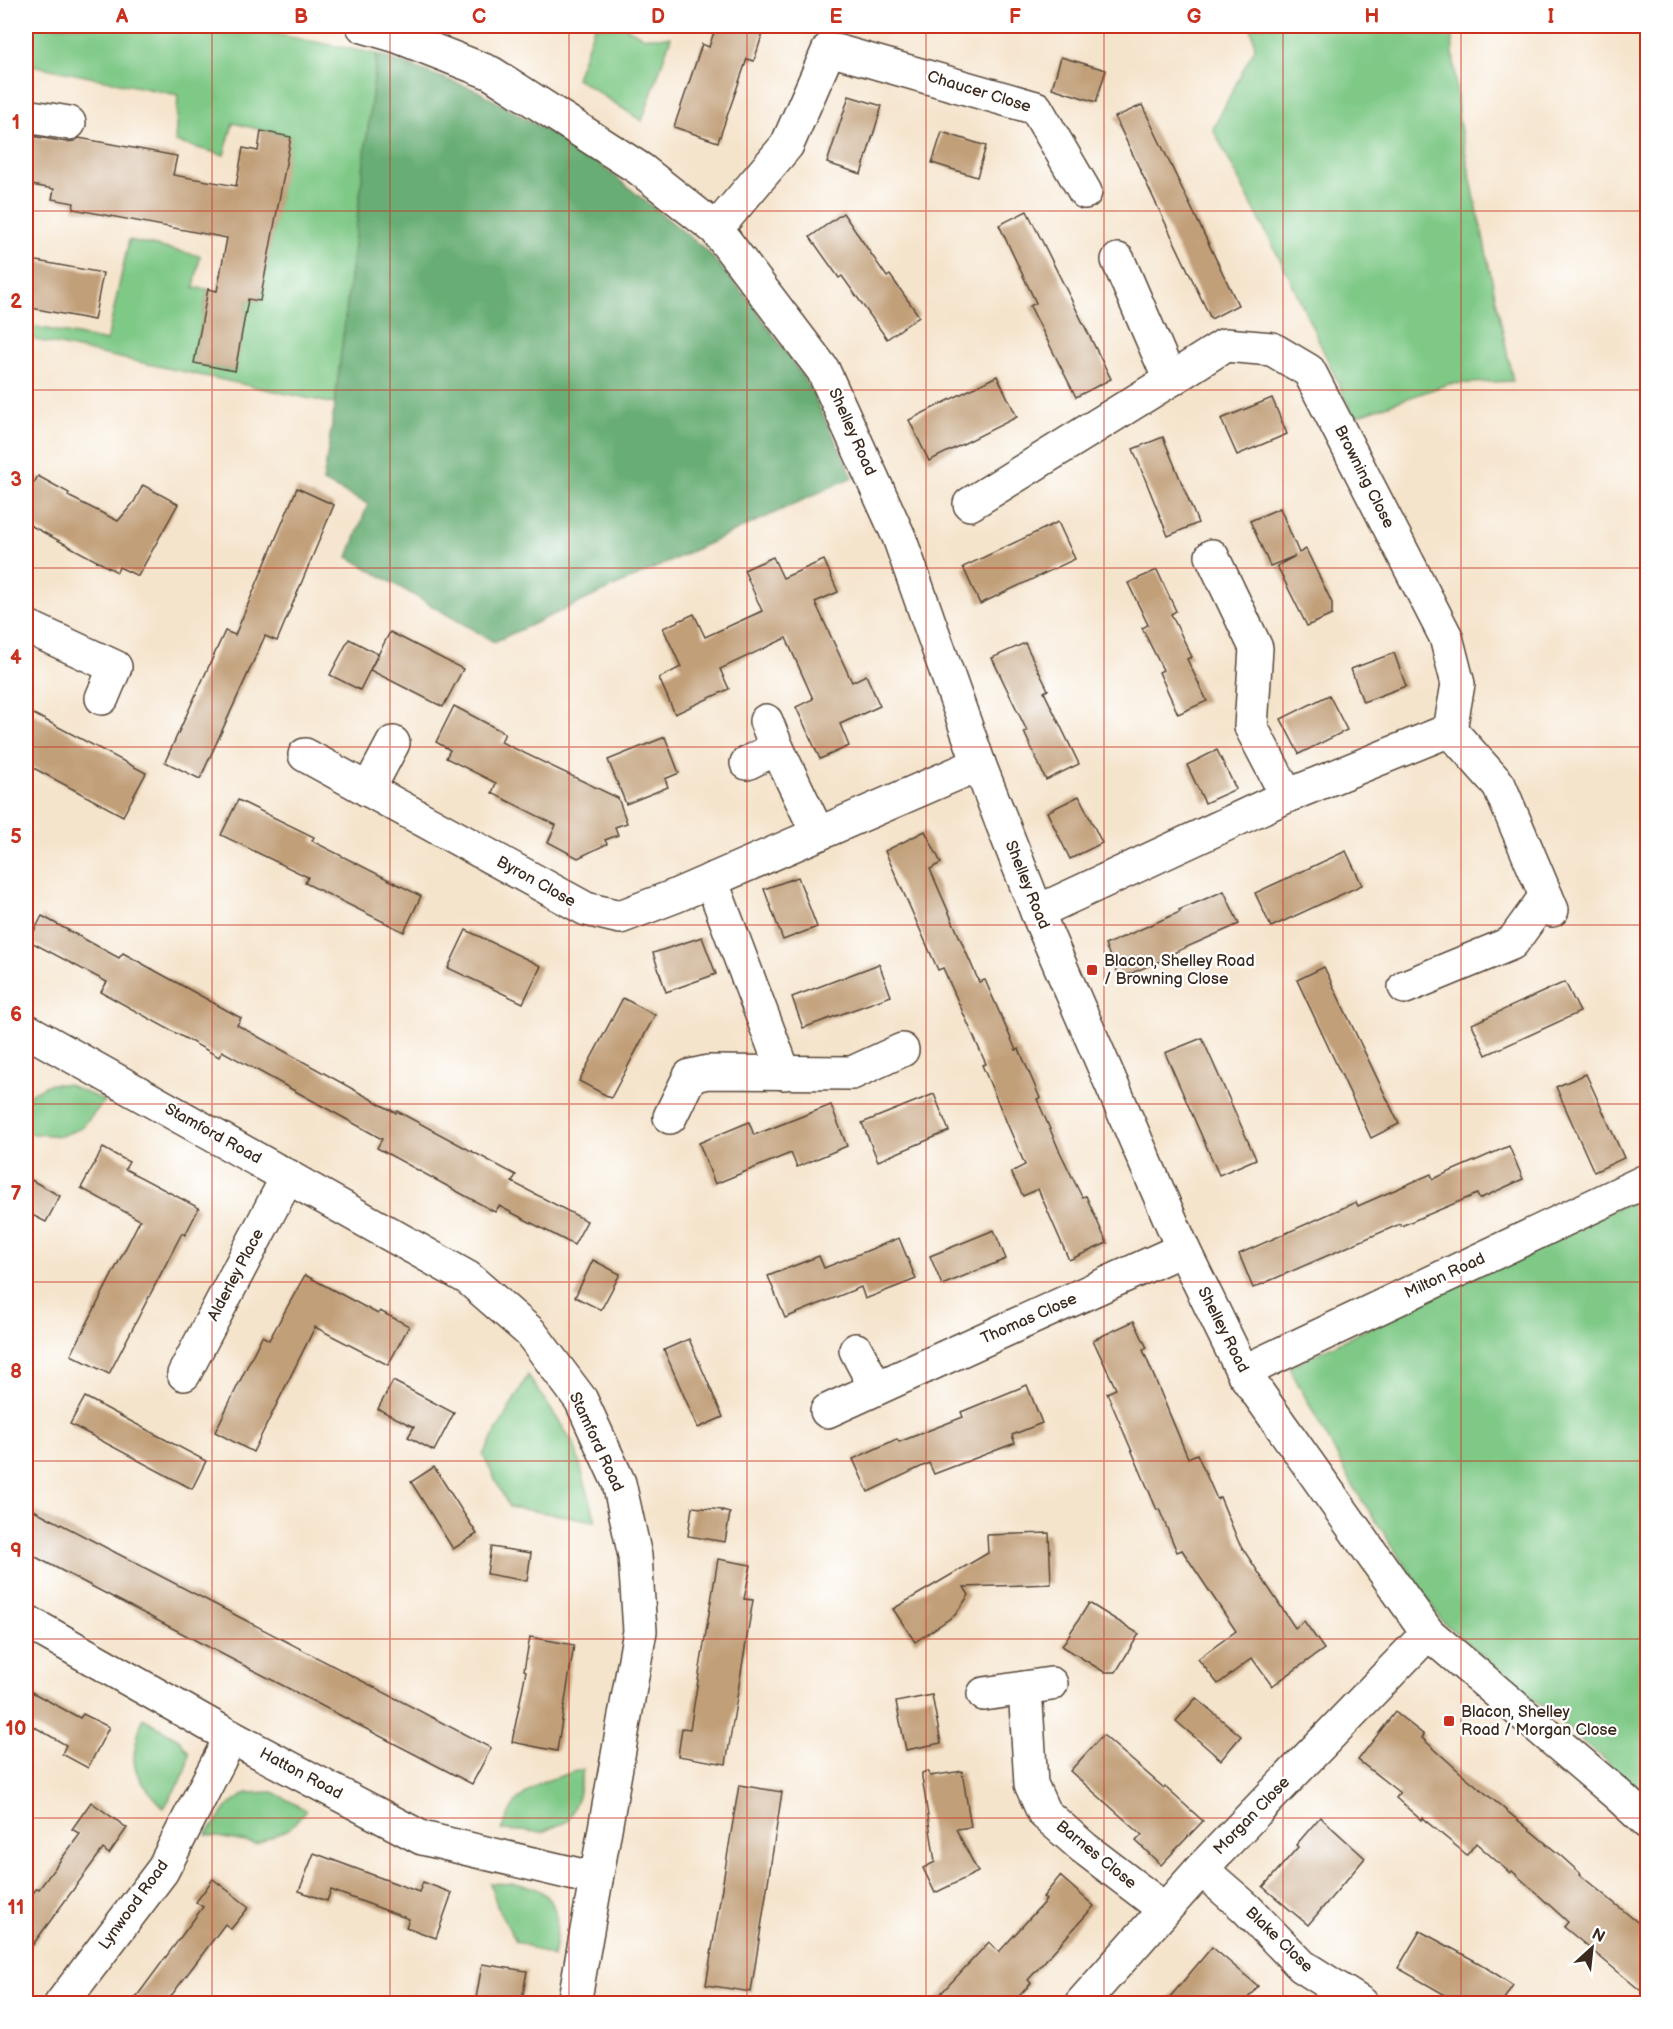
<svg xmlns="http://www.w3.org/2000/svg" width="1673" height="2029" viewBox="0 0 1673 2029" font-family="'Balsamiq Sans',sans-serif">
<style>
.green{fill:#7fc987;stroke:#5d7a52;stroke-width:1.5}
.forest{fill:#67ad74;stroke:#516c49;stroke-width:1.5}
.building{fill:#c19f78}
.lines{fill:none;stroke-linecap:round;stroke-linejoin:round}
.minor-casing{stroke:#574638;stroke-width:36}
.minor{stroke:#fff;stroke-width:33}
.grid{fill:none;stroke:#c8321e;stroke-width:1.5;stroke-opacity:0.55}
.poi-dot{fill:#c8321e;stroke:#fff;stroke-width:2}
.labels{text-anchor:middle;dominant-baseline:central;stroke-width:4.5;stroke-linejoin:round;paint-order:stroke}
.street-label{font-size:16px;fill:#3b2a1e;stroke:#fff}
.poi-label{font-size:16px;fill:#3b2a1e;stroke:#fff;text-anchor:start}
.neatline{fill:none;stroke:#c8321e;stroke-width:2}
.grid-label{font-size:20px;text-anchor:middle;font-weight:bold;fill:#c8321e}
</style>
<rect width="100%" height="100%" fill="#fff"/>
<filter id="ink" filterUnits="userSpaceOnUse"><feTurbulence type="fractalNoise" baseFrequency=".0167" numOctaves="2"/><feDisplacementMap in="SourceGraphic" scale="12" xChannelSelector="R" yChannelSelector="G"/><feConvolveMatrix kernelMatrix="1 2 1 2 8 2 1 2 1" color-interpolation-filters="sRGB"/></filter>
<filter id="wash" filterUnits="userSpaceOnUse"><feTurbulence type="fractalNoise" baseFrequency=".008" numOctaves="4" result="noise"/><feDisplacementMap in="SourceGraphic" scale="24" xChannelSelector="R" yChannelSelector="G"/><feGaussianBlur stdDeviation="1.35" result="paint"/><feColorMatrix in="noise" values="0 0 0 0 0 0 0 0 0 0 0 0 0 0 0 0 0 1.4 0 .05"/><feComposite in="paint" operator="in"/></filter>
<g filter="url(#wash)">
<rect width="100%" height="100%" fill="#f5e4cc"/>
<g class="green">
<polygon points="26,26 235,26 377,54 335,404 26,338 26,325 107,341 129,240 200,256 194,288 208,289 194,363 235,371 248,299 260,301 290,137 233,123 224,155 175,142 178,95 26,64"/>
<polygon points="595,26 623,26 644,37 671,37 642,121 576,78"/>
<polygon points="1251,26 1451,26 1459,122 1513,381 1448,384 1354,417 1291,281 1213,129 1255,47"/>
<polygon points="49,1084 67,1084 105,1101 81,1128 61,1136 26,1133 26,1101 31,1093"/>
<polygon points="1647,1193 1647,1796 1442,1621 1356,1491 1289,1367"/>
<polygon points="528,1375 574,1444 596,1521 509,1507 483,1455"/>
<path d="M143,1718L180,1740L189,1753L186,1771L164,1808C130,1771 128,1766 143,1718Z"/>
<polygon points="583,1769 578,1797 568,1821 542,1832 501,1830 516,1801 539,1783"/>
<polygon points="273,1792 306,1810 289,1829 256,1844 206,1835 229,1805 247,1793"/>
<path d="M490,1883C502,1884 516,1883 528,1886C564,1895 558,1930 553,1957L516,1941L498,1909Z"/>
</g>
<polygon class="forest" points="377,54 476,90 587,154 706,250 750,301 809,386 853,477 494,642 348,557 368,504 323,482 335,404"/>
<g id="blocks">
<g class="building">
<polygon points="716,26 765,26 754,61 747,59 718,142 674,127 702,44 709,47"/>
<polygon points="1061,57 1106,70 1096,102 1052,88"/>
<polygon points="849,96 882,106 861,174 827,163"/>
<polygon points="1142,105 1238,305 1211,319 1115,117"/>
<polygon points="261,131 291,137 260,301 248,299 235,371 194,363 208,289 217,291 227,238 73,209 74,203 52,199 54,189 26,184 26,135 66,142 75,141 79,138 177,156 173,175 236,186 243,148 258,151"/>
<polygon points="942,132 986,146 977,177 932,163"/>
<polygon points="1027,211 1111,379 1076,397 1030,306 1036,303 999,225"/>
<polygon points="843,213 887,277 890,275 919,316 887,339 842,276 839,278 810,237"/>
<polygon points="26,259 103,273 94,320 26,307"/>
<polygon points="997,376 1017,417 929,461 909,420"/>
<polygon points="1272,398 1287,434 1237,455 1221,419"/>
<polygon points="1163,437 1198,523 1168,536 1133,449"/>
<polygon points="38,476 69,493 68,496 118,521 134,502 143,485 178,504 138,576 119,567 117,572 26,523 26,479 34,483"/>
<polygon points="297,488 334,505 277,641 265,636 200,779 165,762 225,631 235,635"/>
<polygon points="1280,508 1299,553 1306,549 1332,603 1332,615 1307,626 1277,566 1295,556 1270,566 1250,521"/>
<polygon points="1058,522 1075,559 980,604 963,567"/>
<polygon points="773,557 783,578 824,560 838,592 815,602 852,682 866,675 880,706 840,724 849,746 820,759 796,707 813,699 786,638 720,669 729,689 675,714 659,678 681,667 663,628 694,614 705,637 762,611 744,570"/>
<polygon points="1157,570 1176,611 1171,614 1192,657 1187,659 1207,701 1178,714 1159,672 1163,670 1142,628 1148,625 1128,583"/>
<polygon points="390,632 463,669 443,707 370,670"/>
<polygon points="349,639 378,654 360,690 330,675"/>
<polygon points="1025,643 1048,690 1044,692 1079,764 1046,780 1024,732 1027,731 992,658"/>
<polygon points="1394,653 1406,686 1363,702 1351,669"/>
<polygon points="1329,695 1347,730 1299,754 1281,719"/>
<polygon points="454,706 505,733 501,742 618,798 627,823 615,827 618,835 605,840 607,844 578,858 548,842 556,825 492,793 496,783 446,758 450,750 436,742"/>
<polygon points="26,710 146,773 123,816 26,764"/>
<polygon points="665,737 679,773 665,779 668,787 626,804 608,760"/>
<polygon points="1217,750 1236,789 1205,803 1187,765"/>
<polygon points="1079,796 1102,843 1070,859 1047,812"/>
<polygon points="238,800 314,837 312,841 421,896 404,932 305,883 308,877 221,835"/>
<polygon points="925,831 941,863 930,869 979,982 985,980 1016,1050 1019,1049 1040,1098 1037,1099 1059,1150 1082,1197 1086,1196 1107,1243 1069,1260 1038,1189 1023,1196 1011,1172 1025,1165 982,1065 986,1064 943,968 938,970 885,851"/>
<polygon points="1346,851 1362,885 1271,927 1255,893"/>
<polygon points="798,877 817,927 783,940 764,889"/>
<polygon points="1224,891 1239,924 1164,957 1165,959 1120,978 1105,945 1180,912 1179,910"/>
<polygon points="42,916 119,958 123,953 152,969 241,1018 237,1025 396,1113 397,1111 516,1175 512,1182 587,1221 574,1245 499,1206 495,1212 377,1148 382,1139 344,1118 222,1051 219,1057 101,992 107,982 29,941"/>
<polygon points="466,930 541,966 523,1003 448,968"/>
<polygon points="702,937 716,974 666,992 653,953"/>
<polygon points="879,964 891,996 803,1028 792,997"/>
<polygon points="1324,967 1399,1124 1371,1138 1297,980"/>
<polygon points="1565,982 1580,1012 1486,1055 1472,1024"/>
<polygon points="623,998 655,1015 611,1098 579,1081"/>
<polygon points="1202,1038 1256,1159 1219,1175 1165,1053"/>
<polygon points="1586,1074 1624,1158 1594,1172 1556,1087"/>
<polygon points="934,1094 949,1131 878,1161 862,1123"/>
<polygon points="831,1105 847,1146 797,1167 791,1153 715,1184 699,1143 749,1122 754,1135"/>
<polygon points="1509,1146 1523,1179 1479,1199 1477,1194 1401,1226 1400,1224 1253,1288 1239,1254 1356,1202 1358,1206 1431,1174 1433,1179"/>
<polygon points="103,1148 129,1162 125,1169 199,1208 185,1235 182,1233 109,1374 71,1355 140,1220 81,1188"/>
<polygon points="26,1177 60,1196 46,1222 26,1212"/>
<polygon points="994,1230 1006,1259 942,1285 930,1256"/>
<polygon points="899,1238 916,1279 865,1299 861,1287 785,1318 768,1276 819,1256 824,1268"/>
<polygon points="593,1260 620,1274 601,1310 575,1297"/>
<polygon points="305,1275 378,1314 380,1311 409,1326 388,1365 315,1327 253,1452 215,1432 262,1336 269,1340"/>
<polygon points="1134,1321 1147,1348 1143,1350 1188,1458 1197,1454 1217,1499 1220,1497 1239,1543 1295,1628 1304,1621 1324,1649 1272,1686 1252,1658 1218,1684 1198,1659 1236,1631 1182,1550 1177,1552 1159,1509 1157,1510 1107,1393 1116,1389 1093,1340"/>
<polygon points="689,1339 723,1417 698,1428 664,1350"/>
<polygon points="393,1381 454,1413 434,1451 408,1437 414,1427 378,1409"/>
<polygon points="1027,1385 1042,1423 1012,1435 1015,1443 934,1474 929,1463 868,1492 853,1459 897,1439 899,1442 963,1417 961,1412"/>
<polygon points="85,1397 206,1461 192,1489 70,1424"/>
<polygon points="434,1467 477,1534 453,1549 411,1482"/>
<polygon points="26,1506 491,1748 472,1784 26,1552"/>
<polygon points="692,1507 723,1510 722,1511 730,1513 725,1542 688,1536"/>
<polygon points="1049,1533 1051,1584 964,1587 969,1595 955,1615 915,1642 893,1609 988,1553 987,1535"/>
<polygon points="491,1547 531,1553 527,1581 487,1574"/>
<polygon points="718,1559 751,1565 744,1599 753,1600 726,1764 678,1756 682,1728 690,1729"/>
<polygon points="1089,1603 1139,1634 1116,1672 1104,1672 1062,1646"/>
<polygon points="530,1637 574,1645 557,1751 512,1742 526,1671 524,1670"/>
<polygon points="26,1689 80,1718 83,1714 109,1727 88,1768 62,1754 66,1745 26,1722"/>
<polygon points="932,1695 941,1743 906,1750 896,1702"/>
<polygon points="1196,1698 1241,1736 1221,1760 1176,1721"/>
<polygon points="1395,1712 1424,1735 1422,1738 1461,1773 1561,1856 1581,1874 1580,1875 1647,1930 1647,1996 1564,1927 1568,1922 1512,1871 1510,1873 1476,1843 1467,1855 1422,1818 1421,1820 1396,1798 1400,1793 1358,1760"/>
<polygon points="1103,1735 1164,1788 1165,1787 1203,1821 1161,1865 1136,1841 1142,1835 1070,1771"/>
<polygon points="927,1771 930,1776 962,1771 971,1827 956,1829 978,1872 935,1893 923,1868 935,1862 922,1777 922,1773"/>
<polygon points="739,1785 782,1792 751,1992 706,1985"/>
<polygon points="91,1802 127,1828 109,1854 103,1849 26,1954 26,1902 37,1888 39,1889 80,1834 72,1829"/>
<polygon points="1320,1817 1365,1858 1308,1925 1263,1887 1298,1847 1296,1845"/>
<polygon points="314,1853 419,1892 423,1882 452,1893 436,1938 406,1927 409,1919 331,1890 327,1901 299,1891"/>
<polygon points="1060,1876 1094,1906 1028,1980 1031,1983 1012,2004 931,2004 989,1942 999,1952 1046,1900 1043,1897"/>
<polygon points="213,1879 249,1907 231,1929 225,1924 165,2004 131,2004 203,1907 196,1902"/>
<polygon points="1420,1931 1479,1963 1513,1985 1501,2004 1461,2004 1398,1968"/>
<polygon points="1212,1947 1258,1986 1243,2004 1164,2004"/>
<polygon points="482,1964 527,1971 522,1999 519,1998 518,2004 475,2004"/>
</g>
</g>
</g>
<g filter="url(#ink)">
<use href="#blocks" fill-opacity="0" stroke="#574638" stroke-width="1.5"/>
<g class="lines">
<defs>
<g id="minor">
<polyline points="363,26 397,36 491,73 640,169 716,229 823,370 899,537 979,764 1037,912 1183,1249 1243,1372 1428,1633 1618,1795 1648,1823"/>
<polyline points="26,116 69,123"/>
<polyline points="716,229 787,145 829,49 1036,108 1085,192"/>
<polyline points="1170,380 1225,345 1272,349 1309,371 1446,637 1458,684 1450,730 1499,785 1552,910"/>
<polyline points="970,504 1170,380 1118,260"/>
<polyline points="1212,556 1256,648 1251,727 1287,796"/>
<polyline points="26,626 115,667 102,698"/>
<polyline points="766,721 777,748"/>
<polyline points="305,755 586,909 620,917 675,896 979,764"/>
<polyline points="747,763 777,748 818,834"/>
<polyline points="368,790 393,743"/>
<polyline points="711,880 784,1073"/>
<polyline points="1037,912 1287,796 1450,730"/>
<polyline points="1405,987 1512,943 1546,896"/>
<polyline points="26,1030 468,1278 530,1332 581,1400 619,1483 635,1556 640,1631 574,2004"/>
<polyline points="670,1117 690,1076 708,1072 852,1073 902,1050"/>
<polyline points="856,1350 876,1388"/>
<polyline points="1243,1372 1648,1180"/>
<polyline points="184,1374 288,1176"/>
<polyline points="827,1411 1183,1249"/>
<polyline points="26,1621 231,1737 422,1838 596,1879"/>
<polyline points="1025,1688 1031,1784 1044,1813 1084,1848 1164,1909"/>
<polyline points="984,1694 1051,1684"/>
<polyline points="1201,1869 1246,1908 1302,1966 1362,2004"/>
<polyline points="61,2004 162,1871 231,1737"/>
<polyline points="1081,2004 1201,1869 1428,1633"/>
</g>
</defs>
<use href="#minor" class="minor-casing"/>
<use href="#minor" class="minor"/>
</g>
</g>
<path class="grid" d="M212,26V2004M390,26V2004M569,26V2004M747,26V2004M926,26V2004M1104,26V2004M1283,26V2004M1461,26V2004M26,211H1648M26,390H1648M26,568H1648M26,747H1648M26,925H1648M26,1104H1648M26,1282H1648M26,1461H1648M26,1639H1648M26,1818H1648"/>
<g class="poi-dot">
<rect x="1086" y="964" width="12" height="12" rx="3"/>
<rect x="1443" y="1715" width="12" height="12" rx="3"/>
</g>
<g class="labels">
<g class="street-label">
<text transform="translate(979 92) rotate(17)">Chaucer Close</text>
<text transform="translate(852 432) rotate(66)">Shelley Road</text>
<text transform="translate(1364 477) rotate(63)">Browning Close</text>
<text transform="translate(536 882) rotate(29)">Byron Close</text>
<text transform="translate(1027 885) rotate(68)">Shelley Road</text>
<text transform="translate(213 1134) rotate(29)">Stamford Road</text>
<text transform="translate(236 1275) rotate(-62)">Alderley Place</text>
<text transform="translate(1445 1276) rotate(-25)">Milton Road</text>
<text transform="translate(1029 1319) rotate(-24)">Thomas Close</text>
<text transform="translate(1223 1330) rotate(63)">Shelley Road</text>
<text transform="translate(596 1442) rotate(65)">Stamford Road</text>
<text transform="translate(301 1774) rotate(28)">Hatton Road</text>
<text transform="translate(1252 1816) rotate(-46)">Morgan Close</text>
<text transform="translate(1096 1855) rotate(39)">Barnes Close</text>
<text transform="translate(134 1905) rotate(-54)">Lynwood Road</text>
<text transform="translate(1279 1940) rotate(44)">Blake Close</text>
</g>
<g class="poi-label">
<text x="1104" y="961">Blacon, Shelley Road<tspan x="1104" dy="18">/ Browning Close</tspan></text>
<text x="1461" y="1712">Blacon, Shelley<tspan x="1461" dy="18">Road / Morgan Close</tspan></text>
</g>
</g>
<rect width="1673" height="2029" fill="none" stroke="#fff" stroke-width="66"/>
<g transform="translate(1592 1948) rotate(27)" stroke="#ffffff" stroke-width="4.5" paint-order="stroke">
<path d="M0-4.5L10 22L0 15L-10 22Z" fill="#3b2a1e"/>
<text y="-9" font-size="16" font-weight="bold" text-anchor="middle" fill="#3b2a1e">N</text>
</g>
<rect x="33" y="33" width="1607" height="1963" class="neatline"/>
<g class="grid-label">
<text x="122" y="23">A</text>
<text x="301" y="23">B</text>
<text x="479" y="23">C</text>
<text x="658" y="23">D</text>
<text x="836" y="23">E</text>
<text x="1015" y="23">F</text>
<text x="1194" y="23">G</text>
<text x="1372" y="23">H</text>
<text x="1551" y="23">I</text>
<text x="16" y="129">1</text>
<text x="16" y="308">2</text>
<text x="16" y="486">3</text>
<text x="16" y="664">4</text>
<text x="16" y="843">5</text>
<text x="16" y="1021">6</text>
<text x="16" y="1200">7</text>
<text x="16" y="1378">8</text>
<text x="16" y="1557">9</text>
<text x="16" y="1735">10</text>
<text x="16" y="1914">11</text>
</g>
</svg>
